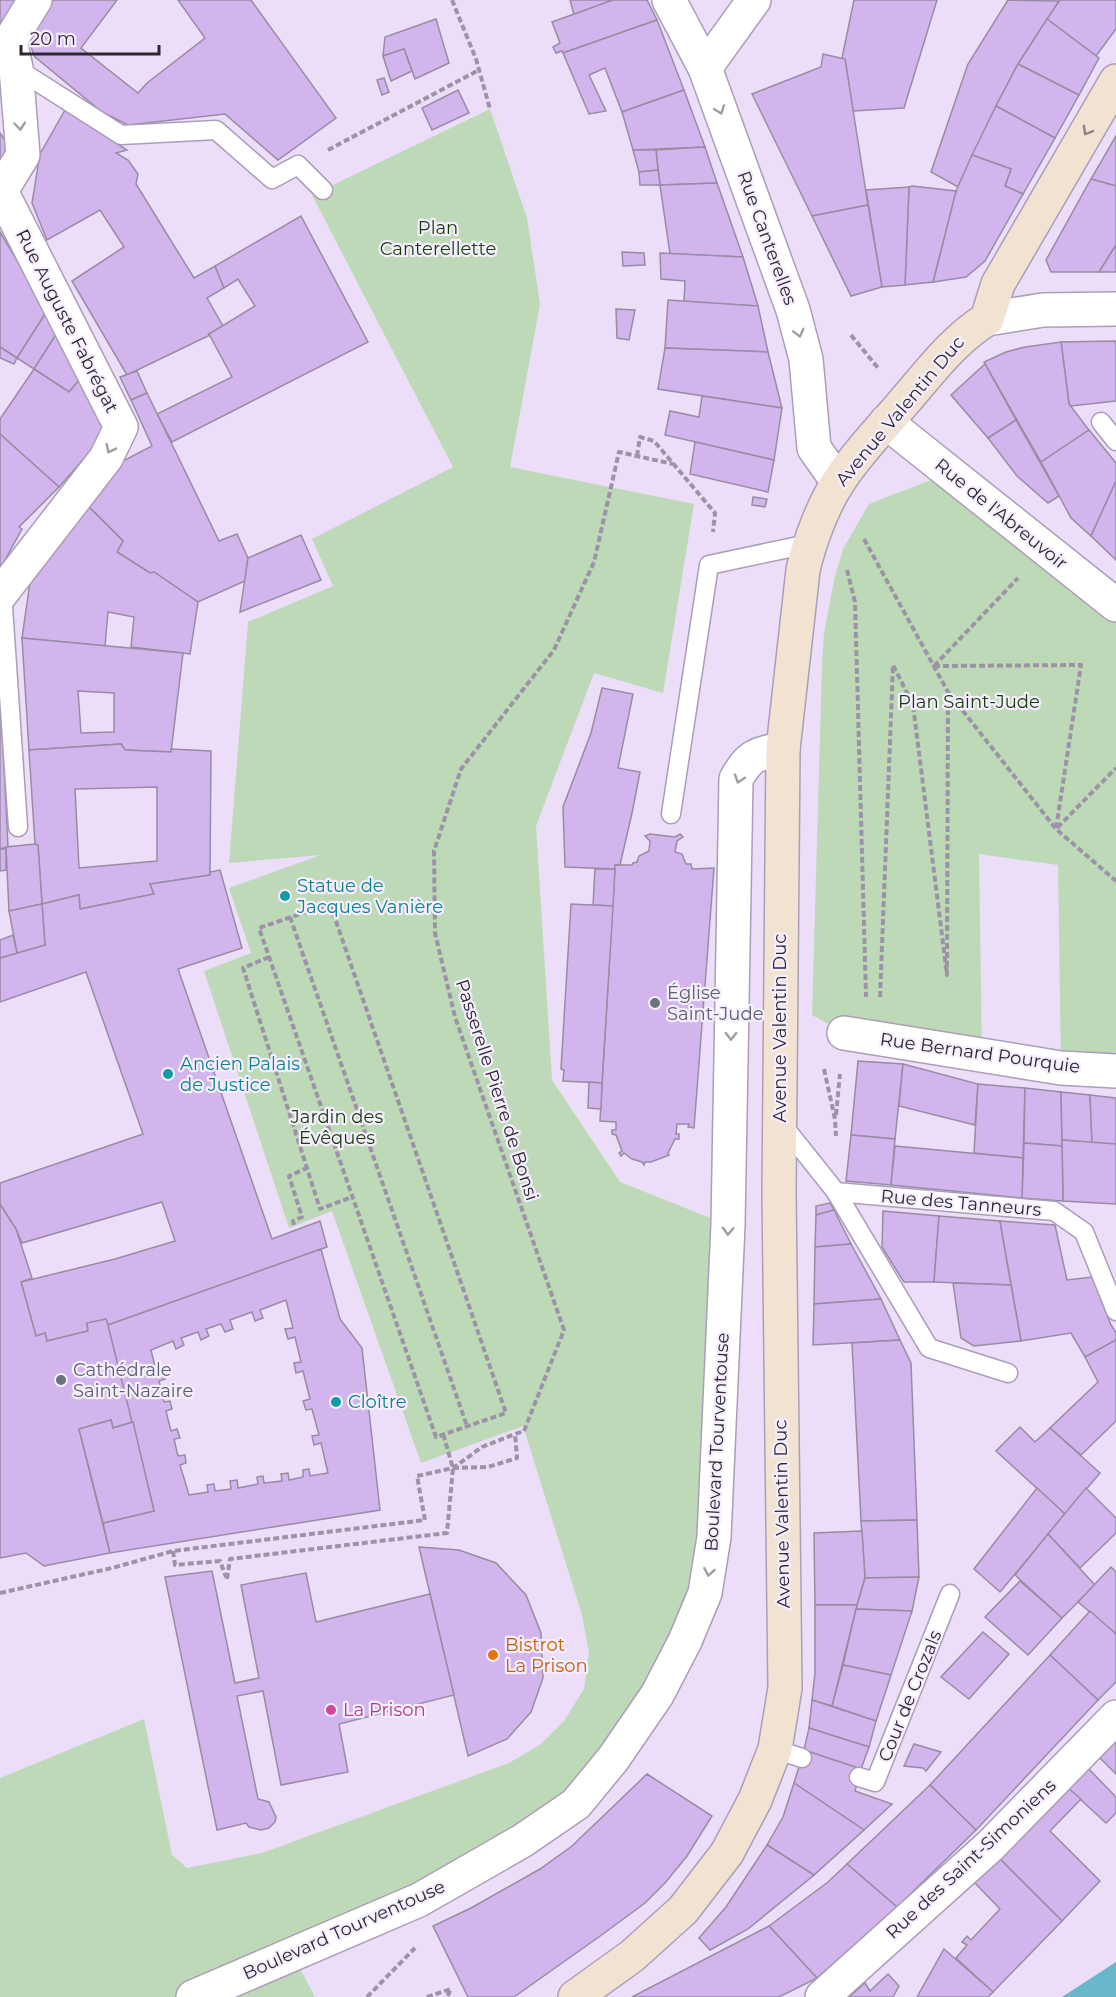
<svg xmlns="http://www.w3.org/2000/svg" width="1116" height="1997" viewBox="0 0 1116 1997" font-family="Montserrat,sans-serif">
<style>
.green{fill:#bed9b7}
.water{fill:#68b7cb}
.building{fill:#d3b5ed;stroke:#988ba4;stroke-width:1.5;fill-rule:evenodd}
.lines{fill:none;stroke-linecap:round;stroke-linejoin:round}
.service-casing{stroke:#ab9eb8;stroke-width:21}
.minor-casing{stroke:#ab9eb8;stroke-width:36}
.tertiary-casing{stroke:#ab9eb8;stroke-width:36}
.secondary-casing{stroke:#ab9eb8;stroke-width:36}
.path{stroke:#9d93a7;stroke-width:4;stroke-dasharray:6 3;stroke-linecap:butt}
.service{stroke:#fff;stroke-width:18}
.minor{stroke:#fff;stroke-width:33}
.tertiary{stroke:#fff;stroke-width:33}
.secondary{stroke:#f1e2d2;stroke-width:33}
.oneway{stroke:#a09ea2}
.oneway2{stroke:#8f8482}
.culture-dot{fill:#0f9aa8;stroke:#f6eefe;stroke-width:2}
.worship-dot{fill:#6b7280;stroke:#f6eefe;stroke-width:2}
.food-dot{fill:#e8710a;stroke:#f6eefe;stroke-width:2}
.hotel-dot{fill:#d1479c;stroke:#f6eefe;stroke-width:2}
.labels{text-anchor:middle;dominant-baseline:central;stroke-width:4.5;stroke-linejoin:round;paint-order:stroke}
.park-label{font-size:18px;fill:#153d08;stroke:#f6eefe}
.street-label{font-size:18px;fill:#2d2731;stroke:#f6eefe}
.culture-label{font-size:18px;fill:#0d838f;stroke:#f6eefe;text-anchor:start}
.worship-label{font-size:18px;fill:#5b616d;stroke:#f6eefe;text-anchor:start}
.food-label{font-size:18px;fill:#c56008;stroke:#f6eefe;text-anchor:start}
.hotel-label{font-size:18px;fill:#b23c85;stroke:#f6eefe;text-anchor:start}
</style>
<rect width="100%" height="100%" fill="#ecdef9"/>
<g class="green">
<polygon points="490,109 527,218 540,304 510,467 694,504 663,693 594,673 536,826 552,1080 620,1182 728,1225 705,1593 576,1804 293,1955 315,1997 0,1997 0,1778 144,1719 172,1855 187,1868 262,1853 509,1763 541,1744 564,1721 584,1689 589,1653 582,1615 523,1426 421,1463 332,1211 289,1228 204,971 251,953 229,888 321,855 229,863 248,622 333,586 312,539 453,467 312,195"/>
<polygon points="942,474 1116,614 1116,1069 1061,1068 1058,865 979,854 982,1055 844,1033 812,1015 822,665 824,633 834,580 843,549 869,504 931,480"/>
</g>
<polygon class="water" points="1116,1962 1116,1997 1062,1997"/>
<g class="building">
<polygon points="0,0 16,0 22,5 0,27"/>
<polygon points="53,0 117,0 81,48 138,93 147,83 205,38 178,0 251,0 336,118 278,160 225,114 128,125 102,112 35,57 31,47 31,37 35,23"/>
<polygon points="570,0 613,0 574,15"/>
<polygon points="613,0 647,0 657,20 563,53 562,51 556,53 553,47 560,43 552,22"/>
<polygon points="854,0 937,0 904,108 853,111 845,59 842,58"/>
<polygon points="1008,0 1059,1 1018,64 996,106 958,187 931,172 968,64"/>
<polygon points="1060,0 1116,0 1116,29 1096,56 1047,19"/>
<polygon points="436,19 449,63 415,79 404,49 383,56 385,37"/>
<polygon points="1047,19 1099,58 1079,95 1018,64"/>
<polygon points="657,20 684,90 622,112 605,68 589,75 606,111 589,114 563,53"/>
<polygon points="404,49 412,71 391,81 383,56"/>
<polygon points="823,54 845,59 868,205 812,216 752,94 821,67"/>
<polygon points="1018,64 1079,95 1055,138 996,106"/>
<polygon points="384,78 389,92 382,95 377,80"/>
<polygon points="458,90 469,113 432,130 422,108"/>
<polygon points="684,90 705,147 633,150 622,112"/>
<polygon points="996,106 1055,138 1023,194 1005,186 1011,169 972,155"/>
<polygon points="65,110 127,150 116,153 128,160 138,174 136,184 194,278 215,266 224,288 207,298 223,326 209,334 210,335 127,375 72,281 124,247 100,210 47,240 32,203 40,154"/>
<polygon points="0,133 13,153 0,171"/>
<polygon points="1116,136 1116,186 1091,179"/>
<polygon points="705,147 717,183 660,185 656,150"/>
<polygon points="633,150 656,150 658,170 639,172"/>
<polygon points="972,155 1011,169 1005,186 1023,194 985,261 966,277 933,282 956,191"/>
<polygon points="658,170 660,185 640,185 639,172"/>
<polygon points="1091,179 1116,186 1116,245 1099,272 1051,272 1046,260"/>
<polygon points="717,183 743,257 670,254 660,185"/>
<polygon points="912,186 956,191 933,282 905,285 909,187"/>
<polygon points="909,187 905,285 882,287 866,190"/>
<polygon points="868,205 882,287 851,296 812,216"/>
<polygon points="301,216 368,342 172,442 157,414 232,377 209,334 255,306 238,279 224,288 215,266"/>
<polygon points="0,232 47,311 17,358 0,347"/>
<polygon points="1116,245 1116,272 1099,272"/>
<polygon points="622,252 644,253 645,265 623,266"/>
<polygon points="660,253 743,257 758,306 684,302 685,281 661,279"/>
<polygon points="668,300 758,306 768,352 665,348"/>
<polygon points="616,309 635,310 629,340 617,338"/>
<polygon points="47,311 57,333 34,369 17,358"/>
<polygon points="57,333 80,379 69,392 34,369"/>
<polygon points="1116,341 1116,401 1071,406 1069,404 1061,342"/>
<polygon points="1061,342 1069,404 1089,430 1041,462 984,362 1006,352 1025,347"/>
<polygon points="0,347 17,358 14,364 0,358"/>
<polygon points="665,348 768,352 782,408 658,389"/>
<polygon points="985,364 1016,420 988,438 951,395"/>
<polygon points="34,369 69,392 80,379 110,429 59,487 0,434 0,419"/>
<polygon points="137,371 147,393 131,400 120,377"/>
<polygon points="147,393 219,541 237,534 248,558 245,581 198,602 154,572 150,573 117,552 123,541 87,505 121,462 152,446 131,400"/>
<polygon points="702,396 782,408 774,460 665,435 670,411 699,417"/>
<polygon points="1016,420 1059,496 1048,503 1017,476 988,438"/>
<polygon points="1089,430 1116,463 1116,481 1091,536 1071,518 1041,462"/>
<polygon points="0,434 59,487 19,527 22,529 0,569"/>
<polygon points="695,442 774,460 768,492 690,474"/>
<polygon points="1116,481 1116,560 1091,536"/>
<polygon points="753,497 767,499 765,507 752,505"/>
<polygon points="87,505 123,541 117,552 150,573 154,572 198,602 190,654 131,647 134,617 108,612 105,646 22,638 30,582"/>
<polygon points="301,535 321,580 240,612 248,558"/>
<path d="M22,638L183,653L171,752L125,750L121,744L29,750ZM78,691L114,693V732L81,733Z"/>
<polygon points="0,688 8,847 0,849"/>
<polygon points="602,688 633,694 618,768 640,772 632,813 620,865 615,865 615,869 565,867 563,807 591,733"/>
<path d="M121,744L125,750L171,752V749L211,751L210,875L150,884L154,894L80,909L79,895L42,904L38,845L35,844L29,750ZM157,787V861L79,868L75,789Z"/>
<polygon points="650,834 675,837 680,834 683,837 677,841 675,852 682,854 686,864 691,864 692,869 714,868 694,1128 688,1127 689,1124 677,1124 676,1134 679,1134 679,1139 675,1139 668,1153 669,1155 651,1162 645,1162 644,1165 642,1162 632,1159 624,1153 621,1156 619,1153 622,1151 616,1135 612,1134 612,1130 616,1130 616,1122 600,1121 615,865 632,865 633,863 637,862 639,856 649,851 650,841 645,836"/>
<polygon points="35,844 38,845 42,904 9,911 6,847"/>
<polygon points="0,849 6,849 6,870 0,871"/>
<polygon points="595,869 615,869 613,906 593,905"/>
<polygon points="220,870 242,948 178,969 272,1239 320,1221 327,1247 108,1325 106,1319 87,1323 88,1331 47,1341 45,1333 36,1336 21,1282 115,1259 175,1241 162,1202 22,1243 16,1229 0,1204 0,1183 143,1134 86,972 0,1002 0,958 45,945 42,904 79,895 80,909 154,894 150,884 210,875 210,872"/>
<polygon points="42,904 45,945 17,953 9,911"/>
<polygon points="571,904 613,906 602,1083 563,1081 564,1070 561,1069"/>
<polygon points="13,935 17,953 0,958 0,940"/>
<polygon points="858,1061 903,1064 895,1139 851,1135"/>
<polygon points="903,1064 978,1084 975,1125 899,1106"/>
<polygon points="589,1082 602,1083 601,1109 588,1108"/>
<polygon points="978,1084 1025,1088 1023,1158 974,1153"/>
<polygon points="1025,1088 1061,1092 1062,1146 1024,1143"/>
<polygon points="1061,1092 1090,1095 1092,1143 1062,1140"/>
<polygon points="1090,1095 1116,1098 1116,1144 1092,1143"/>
<polygon points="851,1135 895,1139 891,1185 846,1181"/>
<polygon points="1062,1140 1116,1144 1116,1204 1063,1201"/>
<polygon points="1024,1143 1062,1146 1063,1201 1022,1198"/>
<polygon points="895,1146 1023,1158 1022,1198 891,1185"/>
<polygon points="830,1203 834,1210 816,1215 816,1206"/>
<polygon points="0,1204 16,1229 32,1278 21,1282 36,1336 45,1333 47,1341 88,1331 87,1323 106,1319 108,1325 133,1422 113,1428 111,1420 79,1429 110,1553 44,1566 26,1553 0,1558"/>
<polygon points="834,1210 851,1244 815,1247 816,1215"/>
<polygon points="883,1211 939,1216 934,1282 904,1282 882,1247"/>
<polygon points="939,1216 1000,1221 1011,1285 934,1282"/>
<polygon points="1000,1221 1055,1225 1067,1280 1092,1277 1111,1325 1116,1333 1116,1340 1085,1357 1071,1333 1021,1341"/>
<polygon points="851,1244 881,1299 814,1304 815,1247"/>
<path d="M321,1249L340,1319L362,1348L380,1510L110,1553L103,1523L154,1511L108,1325ZM286,1300L293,1328L285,1329L288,1339L295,1337L301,1362L294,1363L296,1373L303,1371L310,1399L303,1401L306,1410L312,1409L319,1435L312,1436L314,1445L321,1443L328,1473L310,1476L309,1469L303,1470V1477L289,1480L288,1473L281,1474L282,1481L264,1483L263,1476L257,1477L258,1484L238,1488L237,1480L230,1481L231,1489L215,1491L214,1484L207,1485L208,1492L189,1495L180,1465L186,1463L185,1455L178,1456L174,1439L180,1438L177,1429L171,1431L166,1411L172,1409L170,1401L164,1402L159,1381L165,1379L163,1370L156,1371L151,1350L173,1341L176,1349L184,1345L181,1338L198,1332L201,1340L209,1336L206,1329L221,1324L225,1332L233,1329L230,1320L252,1312L255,1321L263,1318L260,1310Z"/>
<polygon points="953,1283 1011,1285 1021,1341 974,1346 961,1338"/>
<polygon points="881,1299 900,1340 813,1345 814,1304"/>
<polygon points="900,1340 911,1363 917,1520 861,1521 852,1343"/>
<polygon points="1116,1340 1116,1421 1081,1455 1050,1428 1098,1382 1085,1357"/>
<polygon points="111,1420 113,1428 133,1422 154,1511 103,1523 79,1429"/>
<polygon points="1020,1427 1035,1442 1050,1428 1100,1473 1065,1514 996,1451"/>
<polygon points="1037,1488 1065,1514 1000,1592 974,1569"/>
<polygon points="1086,1488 1116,1518 1116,1533 1080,1568 1048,1534"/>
<polygon points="917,1520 919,1577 865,1578 861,1521"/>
<polygon points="862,1531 865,1578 857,1605 815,1605 814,1533"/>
<polygon points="1048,1534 1095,1585 1062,1618 1015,1575"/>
<polygon points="419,1547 459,1550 496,1563 526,1595 541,1633 543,1678 531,1712 507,1739 468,1756"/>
<polygon points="1111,1567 1116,1572 1116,1634 1078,1602"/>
<polygon points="212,1571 235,1683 259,1678 241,1585 306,1573 316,1622 430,1594 454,1695 339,1724 348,1772 281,1785 263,1691 237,1696 258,1799 269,1802 276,1817 275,1822 269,1828 261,1830 249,1827 246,1823 217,1830 165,1577"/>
<polygon points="919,1577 912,1611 856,1609 865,1578"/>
<polygon points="1020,1581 1062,1618 1028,1655 985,1617"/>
<polygon points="815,1605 857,1605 832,1706 812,1700 815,1673"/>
<polygon points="856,1609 912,1611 891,1675 843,1665"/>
<polygon points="1090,1611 1116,1634 1116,1682 1098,1700 1050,1655"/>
<polygon points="983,1632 1009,1654 969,1699 941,1677"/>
<polygon points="1050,1655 1098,1700 976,1830 930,1785"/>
<polygon points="843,1665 891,1675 876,1721 832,1706"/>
<polygon points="812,1700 876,1721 869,1747 809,1728"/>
<polygon points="809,1728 869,1747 861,1769 804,1750"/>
<polygon points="1116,1737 1116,1774 1098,1756"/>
<polygon points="914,1744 941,1752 926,1771 923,1768 904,1766"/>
<polygon points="804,1750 861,1769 855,1791 892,1804 864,1830 794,1783"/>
<polygon points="1087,1767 1116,1797 1116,1813 1106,1823 1067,1787"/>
<polygon points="647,1774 712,1816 687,1856 665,1883 645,1903 603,1934 514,1997 468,1997 433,1926 471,1908 540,1869 572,1846"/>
<polygon points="794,1783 864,1830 814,1875 767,1845 783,1817"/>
<polygon points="930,1785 976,1830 897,1907 847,1864"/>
<polygon points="1067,1787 1081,1799 1050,1831 1100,1881 1062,1921 998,1857"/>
<polygon points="767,1845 814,1875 748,1929 710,1950 699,1938 726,1907"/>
<polygon points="998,1857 1062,1921 993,1992 956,1958 967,1945 962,1942 967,1936 971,1940 1000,1909 973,1881"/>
<polygon points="847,1864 897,1907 817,1978 769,1926 828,1882"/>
<polygon points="769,1926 817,1978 779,1997 632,1997"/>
<polygon points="944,1949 993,1992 988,1997 917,1997"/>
<polygon points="888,1974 899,1986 893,1997 849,1997 865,1983 870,1991"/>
</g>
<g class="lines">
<defs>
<g id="service">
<polyline points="16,68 121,135 216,130 272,179 298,165 323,190"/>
<polyline points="1101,422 1116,441"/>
<polyline points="2,592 18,827"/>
<polyline points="671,814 709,565 808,544"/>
<polyline points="781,1123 836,1192 1054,1211 1084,1232 1116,1311"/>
<polyline points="836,1192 929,1348 1008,1373"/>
<polyline points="775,1749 802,1758"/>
<polyline points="859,1777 875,1782 950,1594"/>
</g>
<g id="minor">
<polyline points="705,68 754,0"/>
<polyline points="987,319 1043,310 1116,309"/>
<polyline points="886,422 1116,605"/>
<polyline points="0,595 106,458 121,427 1,191 23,155 16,68 10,41 35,0"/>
<polyline points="844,1033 1061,1068 1116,1071"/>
<polyline points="822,1997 990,1846 1116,1717"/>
</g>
<g id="tertiary">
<polyline points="669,0 705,68 793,310 806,359 814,448 838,482"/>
<path d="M193,1997L419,1900L522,1841L576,1804L613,1759L657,1695L685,1641L705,1593L714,1537L728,1225L736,779C750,755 755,754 783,749"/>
</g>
<path id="secondary" d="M575,1997L632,1956L683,1910L727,1853L755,1800L775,1749L785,1688L779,1192L783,749L803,570C809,543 823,505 839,481C857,453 882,428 903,403C930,372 952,341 987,319L998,284L1116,81"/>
</defs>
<use href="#service" class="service-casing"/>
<use href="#minor" class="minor-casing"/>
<use href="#tertiary" class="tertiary-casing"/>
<use href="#secondary" class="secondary-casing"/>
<g class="path">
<polyline points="452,0 476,59 490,109"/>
<polyline points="328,150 479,70"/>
<polyline points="851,335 878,368"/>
<polyline points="637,456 640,437 654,441 715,513 713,532"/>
<polyline points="864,539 948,692 1056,829 1116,881"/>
<polyline points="847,570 855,602 866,997"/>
<polyline points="934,666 1081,665 1056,829 1116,768"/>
<polyline points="934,666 1018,578"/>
<polygon points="330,904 506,1413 436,1437 259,928"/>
<polyline points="290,917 467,1426"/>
<polyline points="269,957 243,968 320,1209 352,1197"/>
<polyline points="880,997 893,665 913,705 947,975 948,692"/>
<polyline points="824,1069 835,1119 836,1136"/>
<polyline points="836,1115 840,1074"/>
<polyline points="294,1225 293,1221 302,1217 289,1176 307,1168"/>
<polyline points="453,1468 488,1467 517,1458 515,1434 524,1431 564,1330 455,1017 435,933 434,851 461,769 554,650 594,562 619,452 673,464"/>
<polyline points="173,1551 175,1565 220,1561 226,1577"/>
<polyline points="227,1579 230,1559 447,1533 453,1468 443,1434"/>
<polyline points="0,1593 112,1568 173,1551 425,1520 417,1476 453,1468 482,1447 515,1434"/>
<polyline points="367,1997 415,1948"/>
<polyline points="427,1997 451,1989 447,1997"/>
</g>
<use href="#service" class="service"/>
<use href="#minor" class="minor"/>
<use href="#tertiary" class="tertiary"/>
<use href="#secondary" class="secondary"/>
</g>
<defs><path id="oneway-chevron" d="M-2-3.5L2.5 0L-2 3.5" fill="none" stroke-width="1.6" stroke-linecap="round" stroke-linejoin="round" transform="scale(1.5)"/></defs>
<g class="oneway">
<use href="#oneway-chevron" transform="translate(720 110) rotate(70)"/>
<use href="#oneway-chevron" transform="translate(20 126) rotate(85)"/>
<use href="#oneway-chevron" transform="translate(799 333) rotate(76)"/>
<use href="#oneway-chevron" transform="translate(110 449) rotate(116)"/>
<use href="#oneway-chevron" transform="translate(739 779) rotate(108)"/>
<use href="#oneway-chevron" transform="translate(731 1036) rotate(91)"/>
<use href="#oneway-chevron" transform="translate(728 1231) rotate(92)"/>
<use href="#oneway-chevron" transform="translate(709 1572) rotate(100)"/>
</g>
<use class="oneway2" href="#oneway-chevron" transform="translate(1087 131) rotate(120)"/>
<g class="culture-dot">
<circle cx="285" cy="896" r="6"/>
<circle cx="168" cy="1074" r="6"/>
<circle cx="336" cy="1402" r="6"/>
</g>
<g class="worship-dot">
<circle cx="655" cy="1003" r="6"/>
<circle cx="61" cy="1380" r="6"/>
</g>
<circle class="food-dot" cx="493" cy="1655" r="6"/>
<circle class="hotel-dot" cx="331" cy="1710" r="6"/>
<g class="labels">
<g class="park-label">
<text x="438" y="228">Plan<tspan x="438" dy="21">Canterellette</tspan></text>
<text x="969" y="702">Plan Saint-Jude</text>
<text x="337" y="1117">Jardin des<tspan x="337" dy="21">Évêques</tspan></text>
</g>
<g class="street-label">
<text transform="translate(767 238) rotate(70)">Rue Canterelles</text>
<text transform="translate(67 321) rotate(63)">Rue Auguste Fabrégat</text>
<text transform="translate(900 411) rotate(-50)">Avenue Valentin Duc</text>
<text transform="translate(1001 514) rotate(39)">Rue de l'Abreuvoir</text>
<text transform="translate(780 1028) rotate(-90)">Avenue Valentin Duc</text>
<text transform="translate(980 1053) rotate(8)">Rue Bernard Pourquie</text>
<text transform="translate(497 1090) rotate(72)">Passerelle Pierre de Bonsi</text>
<text transform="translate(961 1203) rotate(5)">Rue des Tanneurs</text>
<text transform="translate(717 1442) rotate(-87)">Boulevard Tourventouse</text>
<text transform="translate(782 1514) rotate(-91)">Avenue Valentin Duc</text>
<text transform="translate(910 1696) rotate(-68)">Cour de Crozals</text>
<text transform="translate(971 1859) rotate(-43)">Rue des Saint-Simoniens</text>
<text transform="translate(344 1930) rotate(-24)">Boulevard Tourventouse</text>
</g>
<g class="culture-label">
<text x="297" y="886">Statue de<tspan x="297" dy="21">Jacques Vanière</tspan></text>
<text x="180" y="1064">Ancien Palais<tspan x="180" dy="21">de Justice</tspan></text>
<text x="348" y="1402">Cloître</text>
</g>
<g class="worship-label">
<text x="667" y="993">Église<tspan x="667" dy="21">Saint-Jude</tspan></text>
<text x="73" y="1370">Cathédrale<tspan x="73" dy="21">Saint-Nazaire</tspan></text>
</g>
<g class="food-label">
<text x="505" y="1645">Bistrot<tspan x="505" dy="21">La Prison</tspan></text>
</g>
<g class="hotel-label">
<text x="343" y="1710">La Prison</text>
</g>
</g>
<path d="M21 45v9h138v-9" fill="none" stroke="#2d2731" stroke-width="3"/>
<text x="30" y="45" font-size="18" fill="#2d2731" stroke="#f6eefe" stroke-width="4.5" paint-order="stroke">20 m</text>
</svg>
